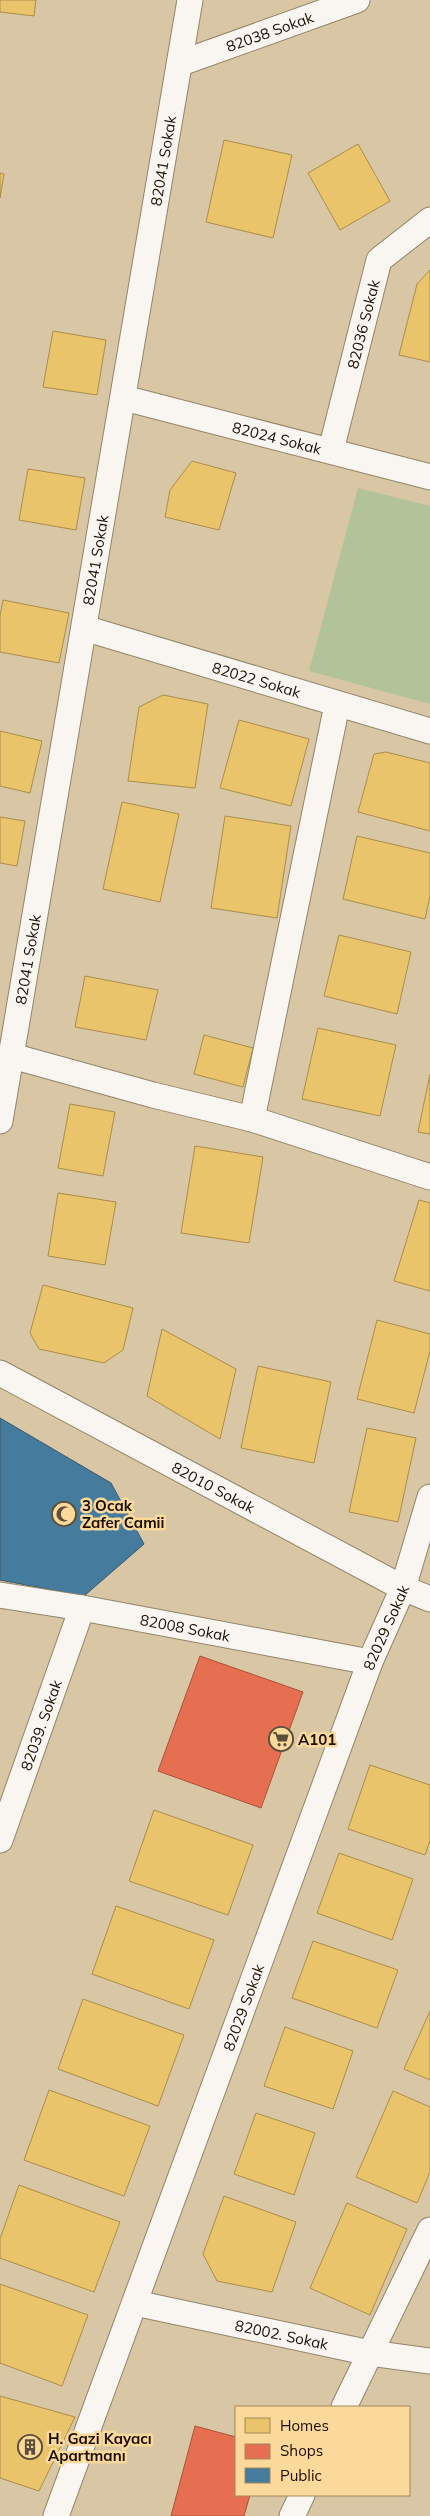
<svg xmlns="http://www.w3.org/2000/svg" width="430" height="2516" viewBox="0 0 430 2516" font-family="Mulish,sans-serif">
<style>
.green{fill:#b3c399}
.homes{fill:#e9c46a;stroke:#ab8d4a}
.shops{fill:#e76f51;stroke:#aa5239}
.public{fill:#457b9d;stroke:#385a6e}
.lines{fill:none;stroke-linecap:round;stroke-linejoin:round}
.street-casing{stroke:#92856a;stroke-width:27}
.street{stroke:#f9f6f2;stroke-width:25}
.labels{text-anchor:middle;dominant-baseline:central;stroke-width:5;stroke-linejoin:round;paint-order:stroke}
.street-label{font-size:15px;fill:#1a0e00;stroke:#fbd99b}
.poi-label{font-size:15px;font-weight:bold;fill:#1a0e00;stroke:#fbd99b;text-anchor:start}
</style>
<rect width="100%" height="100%" fill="#d8c6a5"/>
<polygon class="green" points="358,488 430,506 430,704 309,671"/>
<g class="homes">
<polygon points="0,0 36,0 34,16 0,12"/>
<polygon points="224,140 292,155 273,238 206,222"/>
<polygon points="358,144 390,201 340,230 308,173"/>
<polygon points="0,173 4,174 0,198"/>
<polygon points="430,270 430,362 399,355 417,284"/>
<polygon points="53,331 106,340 97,395 43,387"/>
<polygon points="192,461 236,473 219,530 165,517 170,490"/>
<polygon points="28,469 85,478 76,530 19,520"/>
<polygon points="3,600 69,613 59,663 0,652 0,616"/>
<polygon points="163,695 208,704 195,788 128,781 139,707"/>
<polygon points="239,720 309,739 291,806 220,788"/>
<polygon points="0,731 42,741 30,793 0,786"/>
<polygon points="386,752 430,763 430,831 358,812 374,754"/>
<polygon points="122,802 179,814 160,902 103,889"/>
<polygon points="225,816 291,826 277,918 211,908"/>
<polygon points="0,817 25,821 17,866 0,863"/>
<polygon points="357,836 430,853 430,896 425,919 343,899"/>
<polygon points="339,935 411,952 397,1014 324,996"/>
<polygon points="85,976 158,990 146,1040 75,1027"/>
<polygon points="318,1028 396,1045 380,1116 302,1099"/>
<polygon points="204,1035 253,1048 243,1087 194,1074"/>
<polygon points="430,1074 430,1134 418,1132"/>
<polygon points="70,1104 115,1112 103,1176 58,1168"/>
<polygon points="195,1146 263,1157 249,1243 181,1233"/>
<polygon points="58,1193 116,1202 105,1265 48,1256"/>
<polygon points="419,1200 430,1203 430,1291 394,1281"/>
<polygon points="43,1285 133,1308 123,1350 104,1363 39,1349 30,1333"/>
<polygon points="377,1320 430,1334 430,1351 414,1413 357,1399"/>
<polygon points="162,1329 236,1369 220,1439 147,1396"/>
<polygon points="258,1366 331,1382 314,1463 241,1448"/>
<polygon points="367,1428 416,1438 398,1522 349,1512"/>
<polygon points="370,1765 430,1785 430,1841 425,1855 348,1829"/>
<polygon points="154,1810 253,1845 228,1915 129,1881"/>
<polygon points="339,1853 413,1879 392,1940 317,1913"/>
<polygon points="116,1906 214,1940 189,2009 92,1974"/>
<polygon points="313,1941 398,1970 377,2028 292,1998"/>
<polygon points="83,1999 184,2035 158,2106 58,2069"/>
<polygon points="430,2011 430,2080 404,2069"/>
<polygon points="285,2027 353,2051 333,2109 264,2086"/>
<polygon points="49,2090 150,2126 124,2196 24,2160"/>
<polygon points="393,2091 430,2107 430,2172 417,2203 356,2177"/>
<polygon points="256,2113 315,2133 294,2195 234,2174"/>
<polygon points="19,2185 120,2222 94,2292 0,2258 0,2239"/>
<polygon points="224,2196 296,2222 272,2292 217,2281 203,2254"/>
<polygon points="347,2203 407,2229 370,2315 310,2288"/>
<polygon points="0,2284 88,2315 62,2386 0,2363"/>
<polygon points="0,2396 75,2417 39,2491 0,2478"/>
</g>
<g class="shops">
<polygon points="200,1656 303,1692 261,1808 158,1771"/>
<polygon points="195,2426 236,2437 236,2495 250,2495 244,2516 171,2516"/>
</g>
<polygon class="public" points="0,1418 111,1483 144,1544 84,1596 0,1580"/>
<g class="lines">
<defs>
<g id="street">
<path id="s1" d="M181,63L357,0"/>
<path id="s2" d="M124,398L430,477"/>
<path id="s3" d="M331,450L379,260L430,220"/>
<path id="s4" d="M84,628L430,731"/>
<polyline points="12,1056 153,1095 252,1119 430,1177"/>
<polyline points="252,1119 337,705"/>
<path id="s5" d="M0,1121L190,0"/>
<path id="s6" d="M0,1373L403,1588L430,1599"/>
<path id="s7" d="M0,1595L82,1608L370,1662"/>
<path id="s8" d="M0,1840L82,1608"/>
<path id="s9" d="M135,2303L370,2353L430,2361"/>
<polyline points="344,2407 430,2230"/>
<path id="s10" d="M56,2516L370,1662L403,1588L430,1497"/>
<polyline points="292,2516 302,2495"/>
</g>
</defs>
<use href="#street" class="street-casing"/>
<use href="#street" class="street"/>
</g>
<defs>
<symbol id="mosque-ring" viewBox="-11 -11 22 22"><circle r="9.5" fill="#fbd99b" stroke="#5c4e3a" stroke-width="1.5"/><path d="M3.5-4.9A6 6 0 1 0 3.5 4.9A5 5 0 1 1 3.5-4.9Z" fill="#5c4e3a"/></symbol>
<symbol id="supermarket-ring" viewBox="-11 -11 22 22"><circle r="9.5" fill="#fbd99b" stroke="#5c4e3a" stroke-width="1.5"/><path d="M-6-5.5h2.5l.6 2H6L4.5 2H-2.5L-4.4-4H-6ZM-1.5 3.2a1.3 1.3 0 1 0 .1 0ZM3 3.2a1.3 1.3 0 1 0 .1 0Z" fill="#5c4e3a"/></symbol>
<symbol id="building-ring" viewBox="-11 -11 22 22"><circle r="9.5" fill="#fbd99b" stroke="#5c4e3a" stroke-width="1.5"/><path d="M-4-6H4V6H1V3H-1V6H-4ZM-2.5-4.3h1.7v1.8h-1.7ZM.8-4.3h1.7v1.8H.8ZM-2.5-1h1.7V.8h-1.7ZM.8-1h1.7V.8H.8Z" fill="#5c4e3a"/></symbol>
</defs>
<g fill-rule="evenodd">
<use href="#mosque-ring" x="50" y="1500" width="28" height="28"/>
<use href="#supermarket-ring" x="267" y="1725" width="28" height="28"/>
<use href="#building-ring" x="16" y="2433" width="28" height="28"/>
</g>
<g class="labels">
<g class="street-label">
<text stroke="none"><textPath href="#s1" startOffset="94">82038 Sokak</textPath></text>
<text stroke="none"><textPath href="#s5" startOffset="974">82041 Sokak</textPath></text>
<text stroke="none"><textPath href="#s3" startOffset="130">82036 Sokak</textPath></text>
<text stroke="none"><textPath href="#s2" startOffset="158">82024 Sokak</textPath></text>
<text stroke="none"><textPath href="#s5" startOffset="569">82041 Sokak</textPath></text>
<text stroke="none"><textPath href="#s4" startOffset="180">82022 Sokak</textPath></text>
<text stroke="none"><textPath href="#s5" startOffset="164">82041 Sokak</textPath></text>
<text stroke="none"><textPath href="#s6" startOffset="242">82010 Sokak</textPath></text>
<text stroke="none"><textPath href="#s10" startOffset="948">82029 Sokak</textPath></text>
<text stroke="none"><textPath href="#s7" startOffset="188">82008 Sokak</textPath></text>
<text stroke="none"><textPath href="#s8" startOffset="122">82039. Sokak</textPath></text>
<text stroke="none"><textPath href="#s10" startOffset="542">82029 Sokak</textPath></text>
<text stroke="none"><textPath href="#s9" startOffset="150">82002. Sokak</textPath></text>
</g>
<g class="poi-label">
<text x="82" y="1505">3 Ocak<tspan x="82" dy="17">Zafer Camii</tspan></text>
<text x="298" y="1739">A101</text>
<text x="48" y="2438">H. Gazi Kayacı<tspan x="48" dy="17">Apartmanı</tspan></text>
</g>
</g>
<rect x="235" y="2406" width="175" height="90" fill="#fbd99b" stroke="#a1885d"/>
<rect x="245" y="2418" width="25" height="15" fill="#e9c46a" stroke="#a1885d"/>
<text x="280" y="2431" font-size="15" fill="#1a0e00">Homes</text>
<rect x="245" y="2444" width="25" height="15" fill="#e76f51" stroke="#a1885d"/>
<text x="280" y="2456" font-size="15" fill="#1a0e00">Shops</text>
<rect x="245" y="2468" width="25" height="15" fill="#457b9d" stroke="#a1885d"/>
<text x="280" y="2481" font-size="15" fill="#1a0e00">Public</text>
</svg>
